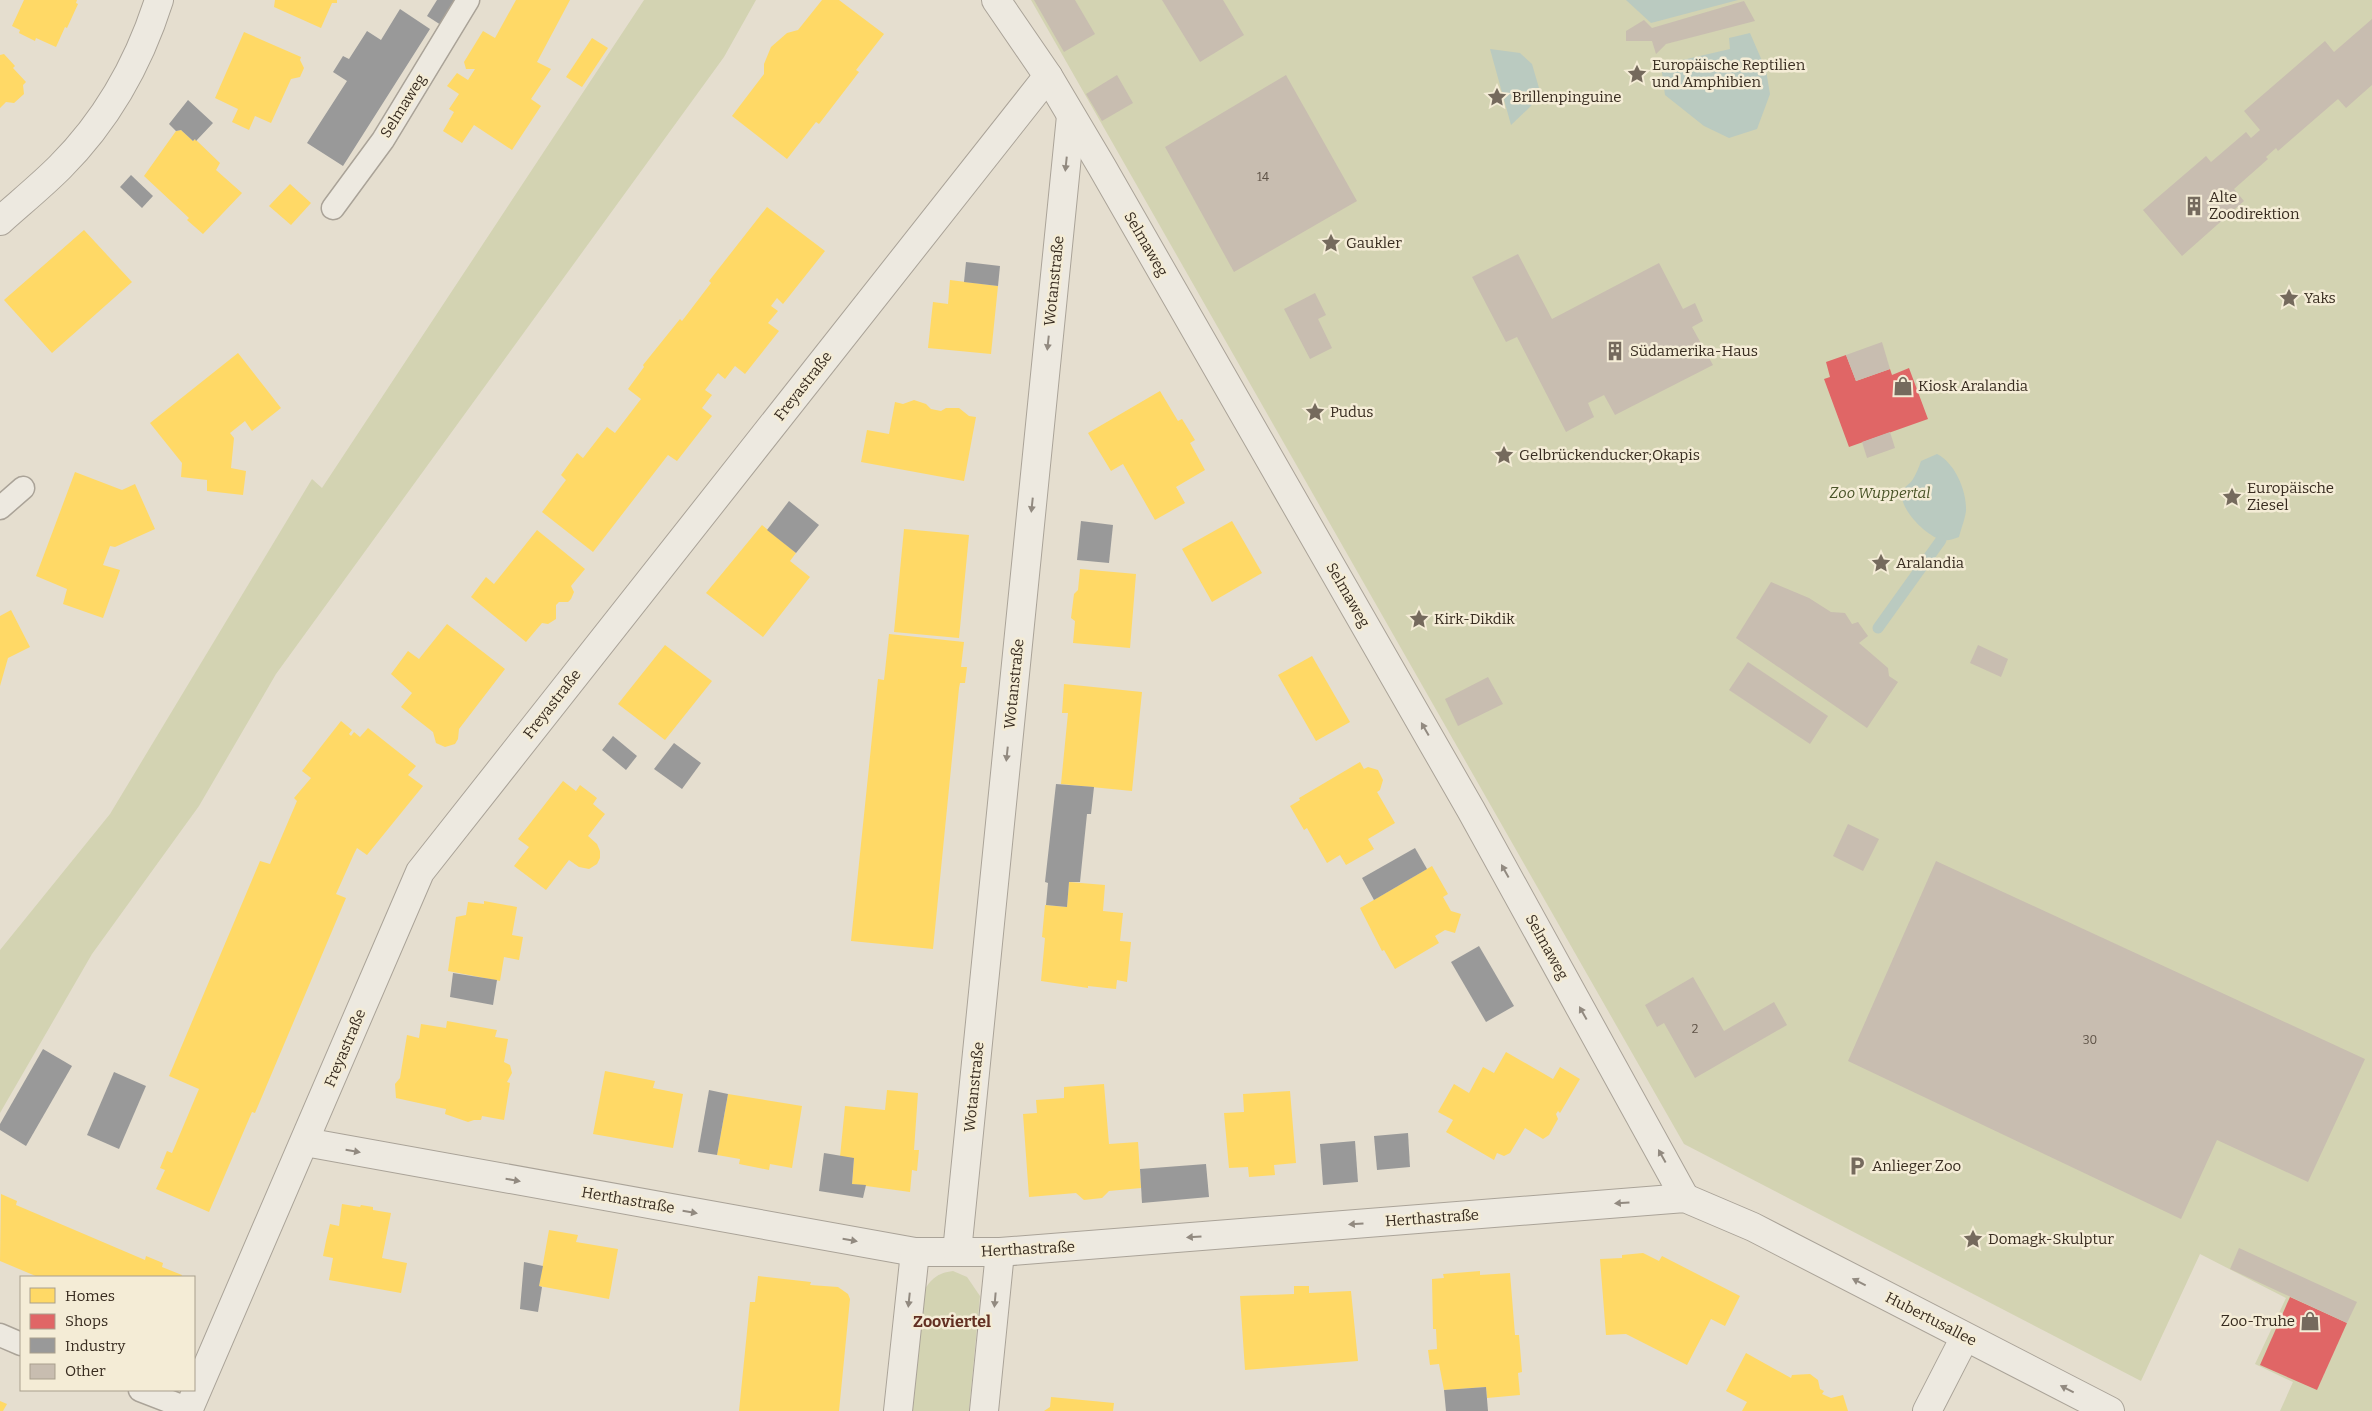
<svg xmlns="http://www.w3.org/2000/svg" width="2372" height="1411" viewBox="0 0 2372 1411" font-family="Bitter,serif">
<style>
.green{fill:#d3d3b2}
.water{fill:#bacac0}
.homes{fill:#ffd966}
.shops{fill:#e06666}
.industry{fill:#999}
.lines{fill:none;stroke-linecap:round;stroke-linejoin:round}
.stream{stroke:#bacac0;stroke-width:11}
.building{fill:#c8bdb0}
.lane-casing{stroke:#aaa398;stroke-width:25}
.street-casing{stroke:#aaa398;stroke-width:30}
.lane{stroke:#ede9e0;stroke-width:22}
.street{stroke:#ede9e0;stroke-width:28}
.oneway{fill:#928a80}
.labels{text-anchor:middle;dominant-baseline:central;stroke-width:5;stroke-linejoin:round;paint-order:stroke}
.number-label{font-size:12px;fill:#5c5044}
.poi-label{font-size:15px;fill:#382c20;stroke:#f4ecd6;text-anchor:start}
.street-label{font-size:15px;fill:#382c20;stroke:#f4ecd6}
.park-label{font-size:15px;font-style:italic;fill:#495428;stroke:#f4ecd6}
.neighbourhood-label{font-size:16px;font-weight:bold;fill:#633022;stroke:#f4ecd6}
</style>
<rect width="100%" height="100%" fill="#e5decf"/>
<g class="green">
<polygon points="644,0 756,0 724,57 276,674 199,806 92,954 0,1113 0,950 110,814 312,479 322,488"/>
<polygon points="1031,0 2372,0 2372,1411 2280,1411 2293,1382 2255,1364 2286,1298 2200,1254 2141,1381 1684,1144"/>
<path d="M953,1271L967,1277L980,1296L969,1411H912L923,1292C931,1279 937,1273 953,1271Z"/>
</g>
<g class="water">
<polygon points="1626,0 1738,0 1651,23"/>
<polygon points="1750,33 1766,70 1770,94 1757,129 1729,138 1704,126 1665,95 1661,65 1730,49 1729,38"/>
<polygon points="1490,49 1520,53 1532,64 1539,88 1531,106 1511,125"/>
<path d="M1937,454C1955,463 1967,491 1966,511C1965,519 1961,529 1959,537C1953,539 1949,541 1943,540C1928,538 1900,510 1902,494C1903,486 1910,485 1913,479C1916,474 1919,467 1921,461Z"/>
</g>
<g class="homes">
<polygon points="24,0 77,0 76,3 78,4 67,28 65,27 56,47 36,38 35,41 19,33 20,30 12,26"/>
<polygon points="275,0 337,0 337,3 332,3 321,28 274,7"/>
<polygon points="516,0 570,0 537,62 551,69 531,99 541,106 512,150 474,125 462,143 443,131 454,112 449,109 459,94 447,86 457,73 468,80 475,69 466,69 464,62 483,31 495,38"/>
<polygon points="822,0 839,0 884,34 856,70 859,72 819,124 816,122 787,159 732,116 764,74 764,64 771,47 787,33 798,30"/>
<polygon points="244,32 301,57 300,60 304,68 300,77 291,79 271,123 255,116 249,130 232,122 238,109 215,98"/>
<polygon points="592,38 608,48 582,87 566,77"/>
<polygon points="4,54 15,66 13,68 26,82 23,85 24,94 14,103 6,102 0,108 0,55"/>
<polygon points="181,130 193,141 195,139 220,163 216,170 242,193 203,234 187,220 189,218 144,176 176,131"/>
<polygon points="290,184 311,203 291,225 269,206"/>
<polygon points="767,207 825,251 783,304 777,298 771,306 778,311 768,323 779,331 745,374 735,366 725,379 718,373 705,390 712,395 702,408 712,416 677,461 668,455 593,552 542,512 566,480 561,475 577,453 583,458 607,427 615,433 641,399 628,389 644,367 643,365 680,319 682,321 711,283 709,281"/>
<polygon points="84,230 132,282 52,353 4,300"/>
<polygon points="950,280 998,286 991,354 928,348 933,302 948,304"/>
<polygon points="238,353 281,408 252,431 245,421 230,433 234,438 231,468 246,471 243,495 207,491 207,480 181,477 182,463 150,423"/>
<polygon points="1160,391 1178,421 1182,419 1195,440 1190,443 1205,470 1176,487 1185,503 1155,520 1123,464 1111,471 1088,433"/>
<polygon points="914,400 926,404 931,409 941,411 946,408 959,408 969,416 976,417 964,481 861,462 867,430 889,434 895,402 903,404"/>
<polygon points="75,472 122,490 135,484 155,529 115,547 110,546 103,565 120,570 103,618 63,604 67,589 36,576"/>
<polygon points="1232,521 1262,573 1212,602 1182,549"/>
<polygon points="762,525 796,553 790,561 810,577 763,637 706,593"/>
<polygon points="904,529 969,535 959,638 894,632"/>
<polygon points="537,530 585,569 571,586 574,592 571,599 568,602 559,602 556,605 556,619 548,624 542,623 526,642 471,597 486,577 494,584"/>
<polygon points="1080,569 1136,574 1130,648 1073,643 1075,621 1071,618 1074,594 1078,590"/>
<polygon points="11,610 30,647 8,658 0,686 0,616"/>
<polygon points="447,624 505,669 459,729 458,739 455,744 445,747 436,743 433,732 401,707 412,693 391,674 408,651 419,659"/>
<polygon points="889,634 964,642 961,667 967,667 965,683 960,683 959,688 933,949 851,941 878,679 884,680"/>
<polygon points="665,645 712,681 665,740 618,704"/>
<polygon points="1312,656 1350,722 1316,741 1278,675"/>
<polygon points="1064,684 1142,692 1132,791 1061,784 1068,713 1062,713"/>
<polygon points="341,721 352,730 349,734 351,736 354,732 360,737 368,728 416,766 408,775 423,786 367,855 357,848 354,854 336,894 346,898 255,1113 252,1112 209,1212 156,1189 165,1170 160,1168 167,1151 172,1153 199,1089 169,1076 260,861 270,864 297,801 294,798 311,778 302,771"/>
<polygon points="1360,762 1364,769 1368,767 1378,770 1383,780 1380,790 1377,792 1395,823 1368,839 1374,849 1346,865 1340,855 1327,863 1307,828 1304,830 1290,806 1300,800 1299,798"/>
<polygon points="563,781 576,791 580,785 597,798 593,804 605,814 588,836 597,844 600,851 600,858 597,864 589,869 579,867 569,860 546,890 514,866 529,847 518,839"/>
<polygon points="1432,866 1448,894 1443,897 1451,911 1461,914 1455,933 1445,930 1435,936 1439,943 1395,969 1384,950 1382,951 1360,908"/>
<polygon points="1069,882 1105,885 1103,911 1123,913 1120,941 1131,942 1127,982 1117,980 1116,989 1088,986 1088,988 1041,981 1045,938 1042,937 1045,905 1067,907"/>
<polygon points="484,901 517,907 512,935 523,937 519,960 504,957 500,981 448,971 456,917 466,915 468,902 484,904"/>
<polygon points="447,1021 497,1030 495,1037 508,1039 504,1062 510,1065 512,1073 507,1082 510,1083 504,1120 482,1116 481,1120 474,1120 468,1122 445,1114 446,1109 396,1098 395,1084 400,1078 407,1035 419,1038 421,1024 446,1028"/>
<polygon points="1506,1052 1553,1079 1560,1067 1580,1079 1560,1113 1558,1111 1556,1114 1558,1119 1549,1135 1543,1139 1525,1128 1510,1153 1504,1156 1497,1153 1494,1160 1446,1132 1453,1120 1438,1112 1454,1084 1469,1093 1483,1067 1494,1073"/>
<polygon points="605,1071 655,1081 653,1088 683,1094 673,1148 593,1134"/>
<polygon points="1104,1084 1109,1144 1138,1142 1141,1188 1109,1191 1102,1198 1084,1200 1076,1193 1029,1197 1023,1114 1037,1113 1036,1100 1064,1098 1064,1087"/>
<polygon points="887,1090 918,1093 914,1150 919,1150 917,1171 912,1170 910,1192 852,1184 854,1158 840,1157 845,1106 885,1110"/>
<polygon points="1290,1091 1296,1163 1274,1165 1275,1175 1249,1177 1248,1167 1229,1168 1224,1113 1244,1112 1243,1094"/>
<polygon points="728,1094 802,1106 792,1168 770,1164 769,1170 739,1164 740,1159 717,1155"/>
<polygon points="1,1194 17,1201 16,1205 145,1260 146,1256 163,1263 162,1267 182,1275 181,1277 38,1277 0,1261"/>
<polygon points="342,1204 360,1207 361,1205 373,1207 373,1210 391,1213 382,1258 407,1263 401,1293 329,1280 333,1258 323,1256 326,1241 330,1224 339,1226"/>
<polygon points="549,1230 578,1235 576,1242 618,1249 609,1299 539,1286"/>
<polygon points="1643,1253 1659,1261 1662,1256 1740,1296 1725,1326 1711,1319 1687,1365 1626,1334 1606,1335 1600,1259 1622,1258 1622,1255"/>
<polygon points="1480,1271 1480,1275 1510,1273 1515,1335 1519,1335 1522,1372 1518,1373 1520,1395 1487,1398 1486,1387 1444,1390 1439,1364 1430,1365 1428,1350 1437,1349 1436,1329 1433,1329 1432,1279 1444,1278 1443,1274"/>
<polygon points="758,1276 811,1282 810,1285 838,1287 848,1294 850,1299 839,1411 739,1411 750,1302 755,1302"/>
<polygon points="1294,1286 1309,1286 1309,1293 1351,1291 1358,1361 1245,1370 1240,1296 1294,1294"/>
<polygon points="1746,1353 1791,1378 1792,1375 1810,1374 1818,1380 1820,1389 1824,1391 1822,1394 1831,1398 1843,1395 1848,1411 1742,1411 1747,1402 1726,1391"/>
<polygon points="1051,1397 1114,1403 1113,1411 1044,1411 1050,1407"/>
<polygon points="0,1401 7,1404 3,1411 0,1411"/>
</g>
<g class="shops">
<polygon points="1846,355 1856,381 1890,369 1892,375 1909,368 1928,419 1849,447 1824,379 1830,377 1826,362"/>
<polygon points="2290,1297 2347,1323 2317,1390 2260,1365"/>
</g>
<g class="industry">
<polygon points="437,0 458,0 441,25 427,16"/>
<polygon points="400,9 430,29 343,166 307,143 347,81 333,72 343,56 349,59 367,31 381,40"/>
<polygon points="188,100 213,123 196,141 195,139 193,141 181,130 176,131 169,124"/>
<polygon points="131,175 153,196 142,208 120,187"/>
<polygon points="966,262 1000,266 998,286 964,282"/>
<polygon points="789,501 819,525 796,553 767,530"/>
<polygon points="1081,521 1113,525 1109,563 1077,560"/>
<polygon points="613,736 637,756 626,770 602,750"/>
<polygon points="674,743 701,763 682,789 654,769"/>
<polygon points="1056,784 1094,787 1091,814 1087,814 1080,882 1069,882 1067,907 1046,905 1048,883 1045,882"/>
<polygon points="1415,848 1427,869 1374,900 1362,878"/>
<polygon points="1479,946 1514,1006 1486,1022 1451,962"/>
<polygon points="453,973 497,980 493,1005 450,997"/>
<polygon points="43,1049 72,1066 26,1146 0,1130 0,1124"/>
<polygon points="114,1072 146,1086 119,1149 87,1135"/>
<polygon points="709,1090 728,1094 717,1155 698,1152"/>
<polygon points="1408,1133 1410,1167 1377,1170 1374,1136"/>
<polygon points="1355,1141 1358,1182 1323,1185 1320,1144"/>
<polygon points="824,1153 854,1158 852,1184 866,1185 863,1198 819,1191"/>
<polygon points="1206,1164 1209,1197 1142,1203 1140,1169"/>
<polygon points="524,1262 543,1266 539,1286 542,1287 538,1312 520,1309"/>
<polygon points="1486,1387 1488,1411 1446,1411 1444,1390"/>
</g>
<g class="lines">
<polyline class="stream" points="1878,628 1941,540"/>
</g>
<g class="building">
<polygon points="1034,0 1075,0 1095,34 1064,52"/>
<polygon points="1162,0 1223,0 1244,35 1200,62"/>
<polygon points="1744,1 1755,21 1666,44 1656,54 1652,41 1626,41 1626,31 1644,20 1652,28"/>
<polygon points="2372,19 2372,85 2346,108 2338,99 2278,151 2276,148 2266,157 2268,159 2234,189 2244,201 2182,256 2143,210 2206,156 2211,162 2246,132 2251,138 2260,130 2244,111 2325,41 2334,52"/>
<polygon points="1117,75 1133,103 1102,121 1086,94"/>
<polygon points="1286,75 1357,201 1234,272 1165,147"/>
<polygon points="1518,254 1552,319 1659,263 1683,309 1695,303 1703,321 1692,327 1713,365 1615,415 1604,395 1588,403 1594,417 1566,432 1517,337 1506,342 1472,277"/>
<polygon points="1315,293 1326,315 1318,319 1332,348 1310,359 1284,309"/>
<polygon points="1882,342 1890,369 1856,381 1846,355"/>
<polygon points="1890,432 1895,448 1867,458 1862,442"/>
<polygon points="1771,582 1809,598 1831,612 1845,613 1852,624 1858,622 1868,636 1859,643 1888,668 1889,676 1898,682 1867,728 1736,638"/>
<polygon points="1978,645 2008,659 2001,677 1970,663"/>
<polygon points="1748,662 1828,716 1810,744 1729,690"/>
<polygon points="1488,677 1503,704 1458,726 1445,699"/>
<polygon points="1848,824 1879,839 1863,871 1833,856"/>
<polygon points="1936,861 2365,1059 2308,1182 2217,1140 2181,1219 1848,1061"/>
<polygon points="1693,977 1724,1031 1774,1002 1787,1025 1695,1078 1664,1023 1657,1027 1645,1005"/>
<polygon points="2239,1248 2357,1302 2347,1323 2230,1269"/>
</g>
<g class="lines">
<defs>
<g id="lane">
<polyline points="333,208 383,140 468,0"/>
<polyline points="0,508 23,488"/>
<polyline points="0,1335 21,1344"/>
<polyline points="140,1390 189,1409"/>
</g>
<g id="street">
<polyline points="996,0 1048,76 1102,167 1471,810 1685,1198"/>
<path d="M0,221C20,203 41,186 60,167C107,120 139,63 159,0"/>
<polyline points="305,1142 915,1252 1000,1252 1685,1198 1753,1227 2110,1411"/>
<polyline points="957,1252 1071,116"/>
<polyline points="188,1411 420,872 1048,76"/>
<polyline points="898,1411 915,1252"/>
<polyline points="984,1411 1000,1252"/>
<polyline points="1927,1411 1965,1337"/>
</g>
</defs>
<use href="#lane" class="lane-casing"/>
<use href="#street" class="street-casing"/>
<use href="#lane" class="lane"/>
<use href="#street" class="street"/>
</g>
<defs><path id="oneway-solid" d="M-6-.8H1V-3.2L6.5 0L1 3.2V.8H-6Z" transform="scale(1.25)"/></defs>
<g class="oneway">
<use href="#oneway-solid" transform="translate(1066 164) rotate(96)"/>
<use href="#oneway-solid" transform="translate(1048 343) rotate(96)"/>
<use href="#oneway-solid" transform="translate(1032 505) rotate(96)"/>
<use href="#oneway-solid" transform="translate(1425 729) rotate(-120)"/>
<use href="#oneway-solid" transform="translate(1007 754) rotate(96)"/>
<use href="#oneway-solid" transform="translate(1505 871) rotate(-119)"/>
<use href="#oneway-solid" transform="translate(1583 1013) rotate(-119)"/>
<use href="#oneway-solid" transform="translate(353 1151) rotate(10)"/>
<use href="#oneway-solid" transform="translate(1662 1156) rotate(-119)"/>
<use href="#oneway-solid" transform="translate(513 1180) rotate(10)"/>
<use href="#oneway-solid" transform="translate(1622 1203) rotate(176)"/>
<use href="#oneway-solid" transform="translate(690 1212) rotate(10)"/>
<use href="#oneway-solid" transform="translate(1356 1224) rotate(176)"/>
<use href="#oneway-solid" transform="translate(1194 1237) rotate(176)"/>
<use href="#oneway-solid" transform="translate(850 1240) rotate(10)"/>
<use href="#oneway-solid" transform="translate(1859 1282) rotate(-153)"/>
<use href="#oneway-solid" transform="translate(909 1300) rotate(96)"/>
<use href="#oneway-solid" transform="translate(995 1300) rotate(95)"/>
<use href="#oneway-solid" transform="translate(2067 1389) rotate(-153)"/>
</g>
<defs>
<symbol id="sight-bare" viewBox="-9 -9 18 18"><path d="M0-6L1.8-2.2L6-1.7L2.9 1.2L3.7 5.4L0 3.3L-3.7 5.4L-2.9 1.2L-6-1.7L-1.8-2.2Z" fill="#756a5d" stroke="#f4ecd6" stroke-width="2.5" paint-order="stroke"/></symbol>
<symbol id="building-bare" viewBox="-9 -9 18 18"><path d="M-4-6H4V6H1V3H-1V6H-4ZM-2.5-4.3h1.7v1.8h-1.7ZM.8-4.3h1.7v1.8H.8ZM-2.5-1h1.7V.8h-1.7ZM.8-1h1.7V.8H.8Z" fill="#756a5d" stroke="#f4ecd6" stroke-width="2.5" paint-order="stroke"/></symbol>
<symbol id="shop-bare" viewBox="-9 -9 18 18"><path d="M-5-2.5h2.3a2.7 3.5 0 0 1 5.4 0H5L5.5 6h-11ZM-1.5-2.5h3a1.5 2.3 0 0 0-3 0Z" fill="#756a5d" stroke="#f4ecd6" stroke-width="2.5" paint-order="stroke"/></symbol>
<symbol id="parking-bare" viewBox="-9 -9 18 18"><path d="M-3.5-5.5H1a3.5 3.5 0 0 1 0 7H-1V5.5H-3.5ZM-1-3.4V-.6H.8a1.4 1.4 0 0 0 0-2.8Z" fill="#756a5d" stroke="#f4ecd6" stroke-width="2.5" paint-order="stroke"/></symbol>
</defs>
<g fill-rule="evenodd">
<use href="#sight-bare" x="1623" y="60" width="28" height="28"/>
<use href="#sight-bare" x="1483" y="83" width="28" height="28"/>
<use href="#building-bare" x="2180" y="192" width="28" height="28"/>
<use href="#sight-bare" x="1317" y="229" width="28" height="28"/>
<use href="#sight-bare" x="2275" y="284" width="28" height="28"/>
<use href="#building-bare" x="1601" y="337" width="28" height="28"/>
<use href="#shop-bare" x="1889" y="372" width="28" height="28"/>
<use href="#sight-bare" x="1301" y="398" width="28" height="28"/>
<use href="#sight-bare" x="1490" y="441" width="28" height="28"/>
<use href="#sight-bare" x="2218" y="483" width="28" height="28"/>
<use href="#sight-bare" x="1867" y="549" width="28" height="28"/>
<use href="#sight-bare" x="1405" y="605" width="28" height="28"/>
<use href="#parking-bare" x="1843" y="1152" width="28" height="28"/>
<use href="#sight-bare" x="1959" y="1225" width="28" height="28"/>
<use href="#shop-bare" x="2296" y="1307" width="28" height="28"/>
</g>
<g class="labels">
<g class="number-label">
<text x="1263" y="177">14</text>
<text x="1695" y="1029">2</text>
<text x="2090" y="1040">30</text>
</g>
<g class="poi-label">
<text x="1652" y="65">Europäische Reptilien<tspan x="1652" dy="17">und Amphibien</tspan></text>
<text x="1512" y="97">Brillenpinguine</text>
<text x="2209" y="197">Alte<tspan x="2209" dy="17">Zoodirektion</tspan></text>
<text x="1346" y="243">Gaukler</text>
<text x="2304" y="298">Yaks</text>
<text x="1630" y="351">Südamerika-Haus</text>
<text x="1918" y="386">Kiosk Aralandia</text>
<text x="1330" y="412">Pudus</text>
<text x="1519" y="455">Gelbrückenducker;Okapis</text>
<text x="2247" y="488">Europäische<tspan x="2247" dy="17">Ziesel</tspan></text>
<text x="1896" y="563">Aralandia</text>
<text x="1434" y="619">Kirk-Dikdik</text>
<text x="1872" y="1166">Anlieger Zoo</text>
<text x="1988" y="1239">Domagk-Skulptur</text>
<text x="2295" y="1321" text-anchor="end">Zoo-Truhe</text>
</g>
<g class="street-label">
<text transform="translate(403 106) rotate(-58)">Selmaweg</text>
<text transform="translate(1146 244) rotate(60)">Selmaweg</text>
<text transform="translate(1054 281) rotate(-84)">Wotanstraße</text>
<text transform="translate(803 386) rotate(-52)">Freyastraße</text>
<text transform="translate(1348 595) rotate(60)">Selmaweg</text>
<text transform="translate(1014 684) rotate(-84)">Wotanstraße</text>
<text transform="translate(552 704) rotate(-52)">Freyastraße</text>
<text transform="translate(1547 947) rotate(61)">Selmaweg</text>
<text transform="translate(345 1048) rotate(-67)">Freyastraße</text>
<text transform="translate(974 1087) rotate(-84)">Wotanstraße</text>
<text transform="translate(628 1200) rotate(10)">Herthastraße</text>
<text transform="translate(1432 1218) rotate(-4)">Herthastraße</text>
<text transform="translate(1028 1249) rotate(-3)">Herthastraße</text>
<text transform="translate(1931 1319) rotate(27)">Hubertusallee</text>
</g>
<g class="park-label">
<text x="1880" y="493">Zoo Wuppertal</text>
</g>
<g class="neighbourhood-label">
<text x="952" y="1321">Zooviertel</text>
</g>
</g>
<rect x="20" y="1276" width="175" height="115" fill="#f4ecd6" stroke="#a99f8d"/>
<rect x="30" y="1288" width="25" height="15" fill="#ffd966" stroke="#a99f8d"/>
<text x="65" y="1301" font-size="15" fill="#382c20">Homes</text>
<rect x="30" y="1314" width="25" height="15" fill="#e06666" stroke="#a99f8d"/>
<text x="65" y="1326" font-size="15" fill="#382c20">Shops</text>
<rect x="30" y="1338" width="25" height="15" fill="#999999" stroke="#a99f8d"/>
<text x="65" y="1351" font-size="15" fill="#382c20">Industry</text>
<rect x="30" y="1364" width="25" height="15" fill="#c8bdb0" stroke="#a99f8d"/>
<text x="65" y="1376" font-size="15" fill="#382c20">Other</text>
</svg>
